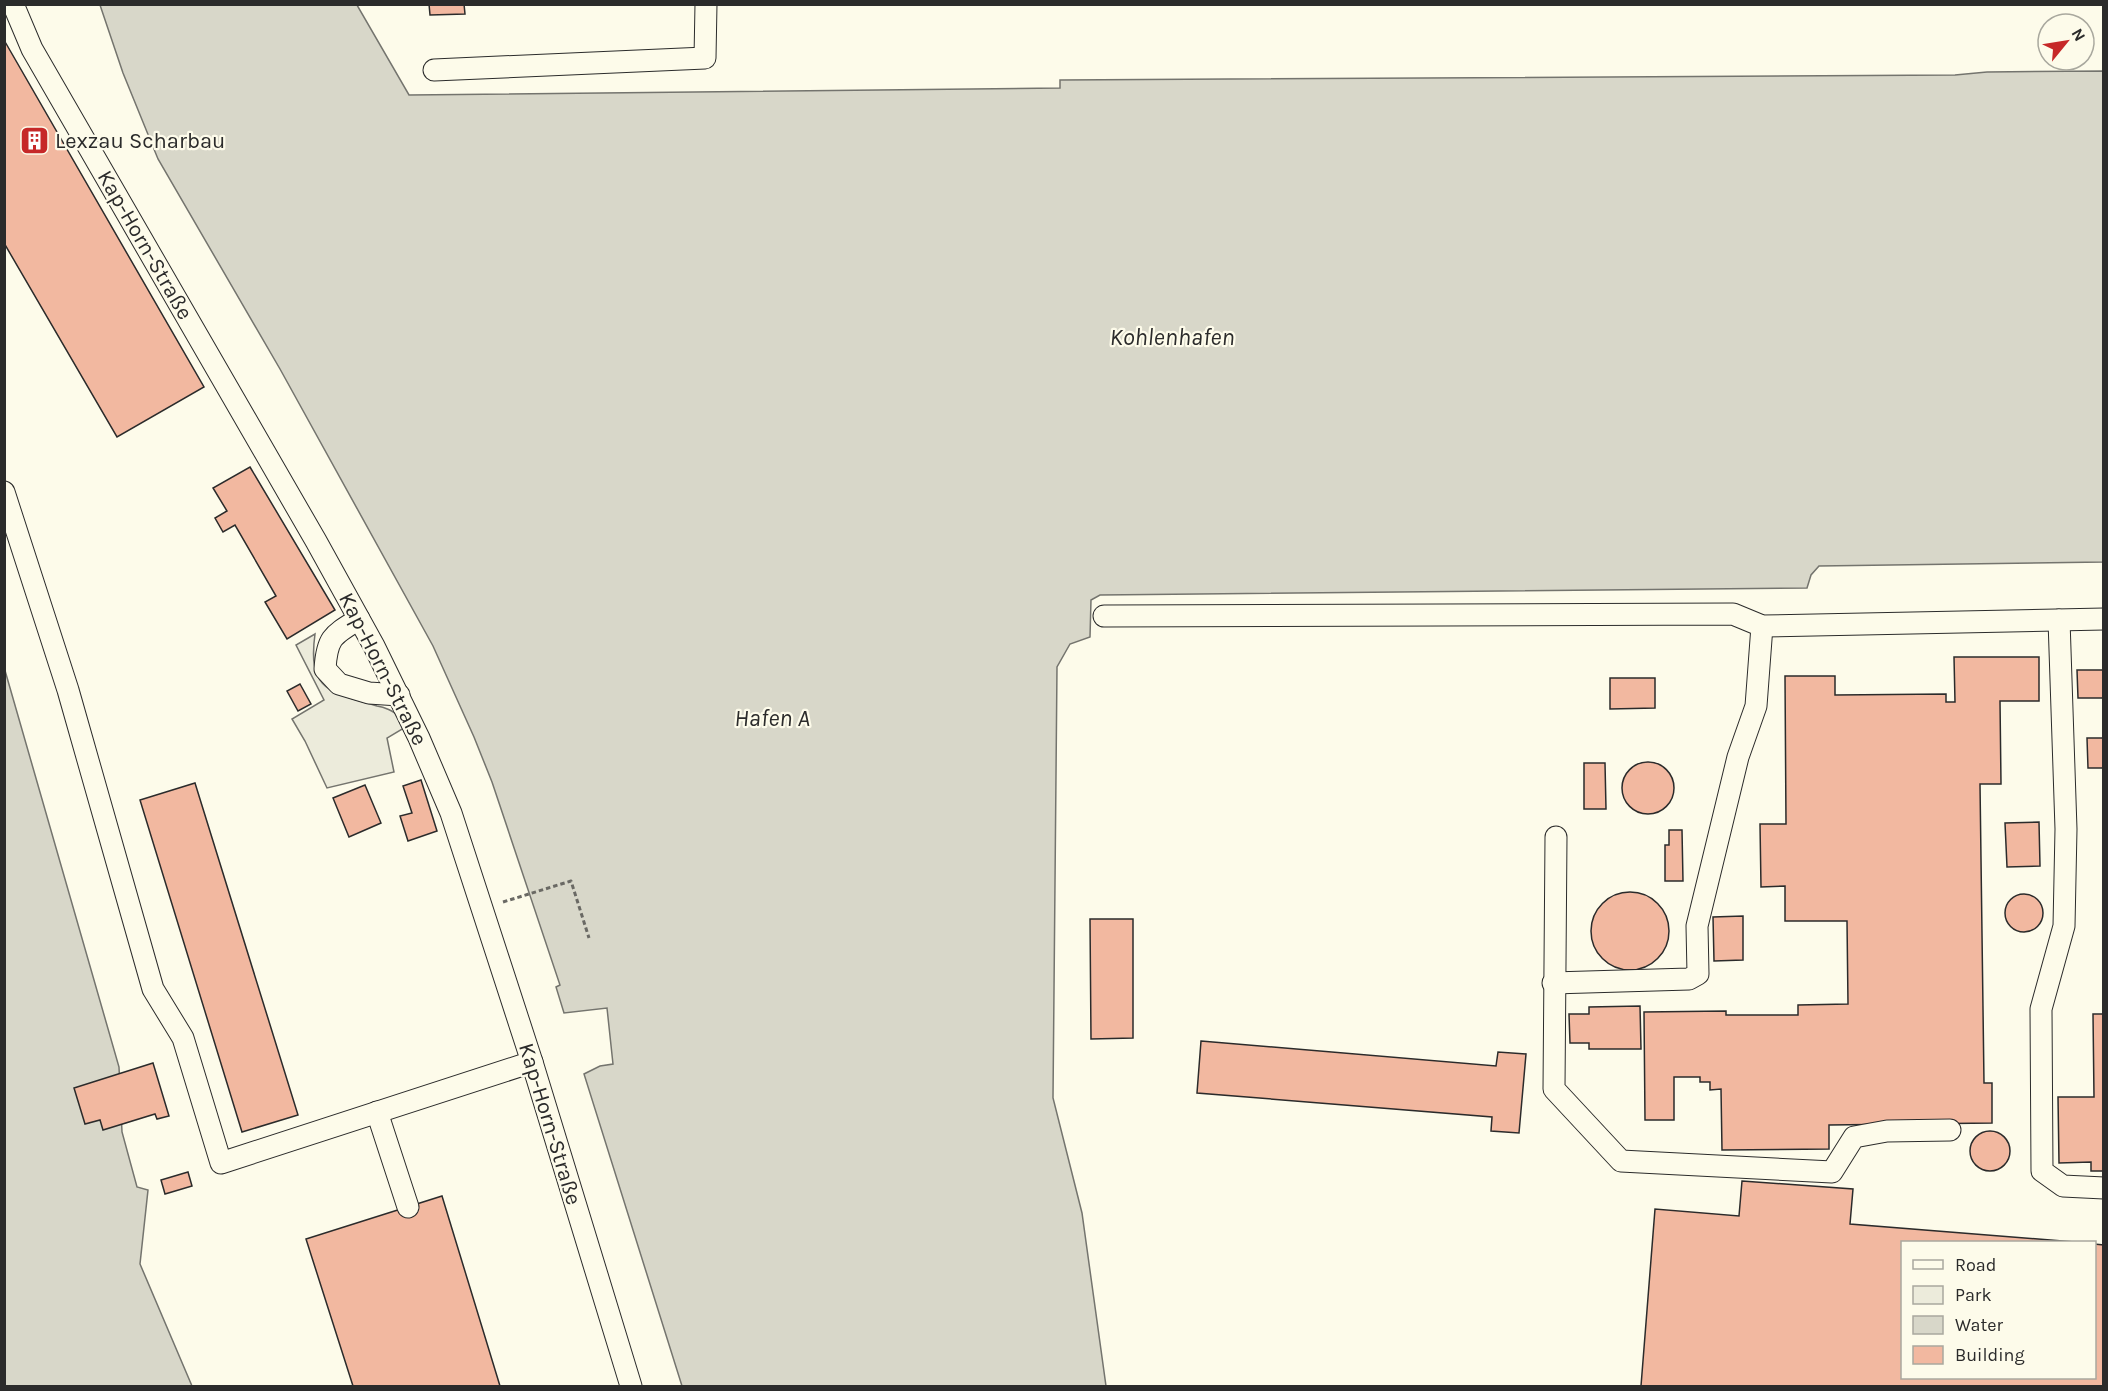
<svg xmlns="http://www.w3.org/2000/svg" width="2108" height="1391" viewBox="0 0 2108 1391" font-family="Karla,sans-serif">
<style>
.green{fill:#ecebdb;stroke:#74746e;stroke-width:1.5}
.water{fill:#d8d7c9;stroke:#74746e;stroke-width:1.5}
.building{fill:#f2b8a0;stroke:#2b2b2b;stroke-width:1.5}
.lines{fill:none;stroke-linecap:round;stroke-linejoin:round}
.minor-casing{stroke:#2b2b2b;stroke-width:23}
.path{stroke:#6a6964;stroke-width:3;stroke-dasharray:4.5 3;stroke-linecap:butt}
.minor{stroke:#fdfbea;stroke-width:21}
.labels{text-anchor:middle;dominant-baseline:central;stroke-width:4.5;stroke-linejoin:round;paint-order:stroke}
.poi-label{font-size:22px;fill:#2b2b2b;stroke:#fdfbea;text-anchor:start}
.street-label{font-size:22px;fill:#2b2b2b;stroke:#fdfbea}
.water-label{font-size:24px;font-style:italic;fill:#2b2b2b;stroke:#fdfbea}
</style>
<rect width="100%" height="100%" fill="#fdfbea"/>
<path class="green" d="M315,634C307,692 331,692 377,706C384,707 394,711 398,716C400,719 402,724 404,728L387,738L394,772L327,788L305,741L292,719L324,700L296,645Z"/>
<g class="water">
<polygon points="100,5 357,5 409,95 1060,88 1060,80 1955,75 1987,72 2103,71 2103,562 1819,566 1811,575 1807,588 1100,595 1091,600 1090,637 1070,644 1057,667 1053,1098 1082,1213 1106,1386 682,1386 584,1074 600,1066 613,1064 607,1008 564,1013 556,987 560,985 492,782 474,737 433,646 280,369 158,159 123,73"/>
<polygon points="4,667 119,1067 122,1132 137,1187 148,1190 140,1264 192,1386 5,1386"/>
</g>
<g class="building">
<polygon points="429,4 464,4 465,14 430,15"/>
<polygon points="4,40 204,387 117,437 4,243"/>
<polygon points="250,467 335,610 287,639 265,602 276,596 235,525 223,532 215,518 227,511 213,488"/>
<polygon points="1954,657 2039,657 2039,701 2000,701 2001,784 1980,784 1984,1083 1992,1083 1992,1123 1829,1125 1829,1149 1722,1150 1721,1089 1710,1090 1710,1082 1700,1082 1700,1077 1674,1077 1674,1120 1645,1120 1644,1012 1726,1011 1726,1015 1798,1015 1798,1005 1848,1004 1847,921 1785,921 1785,886 1761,887 1760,824 1786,824 1785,676 1835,676 1835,695 1946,694 1946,702 1955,702"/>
<polygon points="2077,670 2104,670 2104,698 2078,698"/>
<polygon points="1610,678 1655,678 1655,708 1610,709"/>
<polygon points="300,684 311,704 298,711 287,691"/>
<polygon points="2087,738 2104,738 2104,768 2088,768"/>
<circle cx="1648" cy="788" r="26"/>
<polygon points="1584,763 1605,763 1606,809 1584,809"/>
<polygon points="421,780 437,831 408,841 400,816 412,813 403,786"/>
<polygon points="195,783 298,1115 242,1132 140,800"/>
<polygon points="365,785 381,823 349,837 333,798"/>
<polygon points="2039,822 2040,866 2007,867 2005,823"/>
<polygon points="1669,830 1682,830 1683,881 1665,881 1665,845 1669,845"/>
<circle cx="1630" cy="931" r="39"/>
<circle cx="2024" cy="913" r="19"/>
<polygon points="1743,916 1743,960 1714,961 1713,917"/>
<polygon points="1090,919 1133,919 1133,1038 1091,1039"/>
<polygon points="1640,1006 1641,1049 1589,1049 1589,1043 1570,1043 1569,1014 1589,1014 1589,1007"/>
<polygon points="2093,1014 2104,1014 2104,1171 2091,1171 2091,1162 2059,1163 2058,1097 2094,1097"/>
<polygon points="1201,1041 1496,1066 1498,1052 1526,1054 1519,1133 1491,1131 1492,1117 1197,1093"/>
<polygon points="153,1063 169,1116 157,1119 155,1114 103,1130 100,1120 85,1124 74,1088"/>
<circle cx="1990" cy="1151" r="20"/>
<polygon points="188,1172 192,1186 165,1194 161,1180"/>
<polygon points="1742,1181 1853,1189 1850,1224 2075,1242 1902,1242 1902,1378 2094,1378 2094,1244 2104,1245 2104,1386 1641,1386 1655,1209 1739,1216"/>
<polygon points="442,1196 500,1386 353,1386 306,1239"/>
</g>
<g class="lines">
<defs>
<g id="minor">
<polyline points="13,4 32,49 316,541 374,646 419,738 451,813 532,1062 631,1386"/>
<polyline points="434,70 705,58 706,4"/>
<polyline points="4,492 68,690 153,989 183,1038 221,1163 532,1062"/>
<polyline points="1104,616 1733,614 1762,626 2104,619"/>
<path d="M359,619C333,635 327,637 325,669L339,684L369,693L399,695"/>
<polyline points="2059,620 2066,829 2064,926 2041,1009 2042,1171 2063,1186 2104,1188"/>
<polyline points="1556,837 1554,1089 1621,1161 1832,1172 1854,1137 1887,1131 1950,1130"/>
<polyline points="1553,983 1689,979 1698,974 1697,926 1738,757 1756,706 1762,626"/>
<polyline points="377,1112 408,1207"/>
</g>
</defs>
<use href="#minor" class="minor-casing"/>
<polyline class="path" points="503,902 571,881 589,938"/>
<use href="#minor" class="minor"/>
</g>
<defs>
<symbol id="building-square" viewBox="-11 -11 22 22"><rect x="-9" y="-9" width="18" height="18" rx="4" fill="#c62828" stroke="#fdfbea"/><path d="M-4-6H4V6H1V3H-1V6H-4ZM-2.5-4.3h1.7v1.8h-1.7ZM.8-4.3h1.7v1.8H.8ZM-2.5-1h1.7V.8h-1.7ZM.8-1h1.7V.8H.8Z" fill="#fff"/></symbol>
</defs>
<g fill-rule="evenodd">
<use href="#building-square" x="18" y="124" width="33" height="33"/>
</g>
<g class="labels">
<g class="poi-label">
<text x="55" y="141">Lexzau Scharbau</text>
</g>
<g class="street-label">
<text transform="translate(145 245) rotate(60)">Kap-Horn-Straße</text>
<text transform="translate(383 669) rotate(63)">Kap-Horn-Straße</text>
<text transform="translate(550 1124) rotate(73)">Kap-Horn-Straße</text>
</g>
<g class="water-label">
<text x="1172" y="337">Kohlenhafen</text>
<text x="772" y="718">Hafen A</text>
</g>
</g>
<rect width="2108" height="1391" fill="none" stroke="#2b2b2b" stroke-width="12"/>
<rect x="1901" y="1241" width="195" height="138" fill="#fdfbea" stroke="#a9a89e" stroke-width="1.5"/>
<rect x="1913" y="1260" width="30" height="9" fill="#fdfbea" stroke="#a9a89e" stroke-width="1.5"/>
<text x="1955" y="1271" font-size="18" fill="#2b2b2b">Road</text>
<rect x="1913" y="1286" width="30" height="18" fill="#ecebdb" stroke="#a9a89e" stroke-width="1.5"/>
<text x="1955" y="1301" font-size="18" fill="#2b2b2b">Park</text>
<rect x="1913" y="1316" width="30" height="18" fill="#d8d7c9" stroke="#a9a89e" stroke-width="1.5"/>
<text x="1955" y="1331" font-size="18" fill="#2b2b2b">Water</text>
<rect x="1913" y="1346" width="30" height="18" fill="#f2b8a0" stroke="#a9a89e" stroke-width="1.5"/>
<text x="1955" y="1361" font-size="18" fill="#2b2b2b">Building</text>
<g transform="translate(2066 42) rotate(60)"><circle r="28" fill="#fdfbea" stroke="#a9a89e" stroke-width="1.5"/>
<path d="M0-4.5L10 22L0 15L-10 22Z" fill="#c62828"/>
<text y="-9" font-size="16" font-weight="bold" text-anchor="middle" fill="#2b2b2b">N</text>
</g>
</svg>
